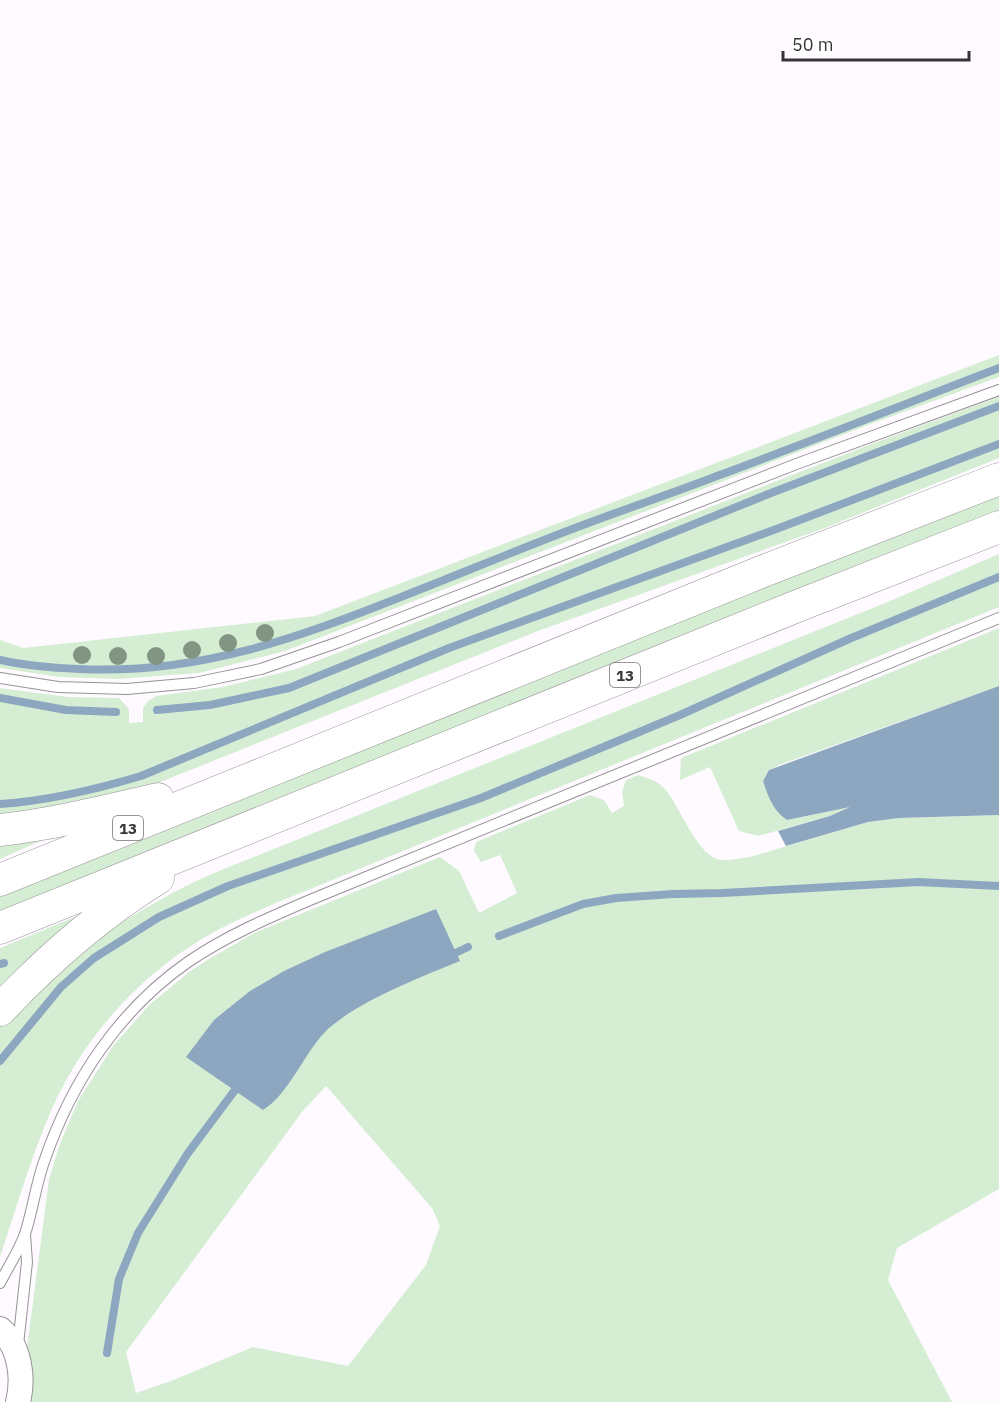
<svg xmlns="http://www.w3.org/2000/svg" width="999" height="1402" viewBox="0 0 999 1402" font-family="'IBM Plex Sans',sans-serif">
<style>
.green{fill:#d5eed3;fill-rule:evenodd}
.water{fill:#8da7c0}
.lines{fill:none;stroke-linecap:round;stroke-linejoin:round}
.stream{stroke:#8da7c0;stroke-width:8}
.service-casing{stroke:#979297;stroke-width:12}
.tertiary-casing{stroke:#979297;stroke-width:26}
.primary-casing{stroke:#979297;stroke-width:33}
.service{stroke:#fff;stroke-width:10}
.tertiary{stroke:#fff;stroke-width:24}
.primary{stroke:#fff;stroke-width:32}
.tree{fill:#829482}
.labels{text-anchor:middle;dominant-baseline:central;stroke-width:6;stroke-linejoin:round;paint-order:stroke}
.shield{fill:#fff;stroke:#727172;stroke-width:1.5}
.shield-label{font-size:15px;font-weight:bold;fill:#363436}
</style>
<rect width="100%" height="100%" fill="#fefaff"/>
<g class="green">
<polygon points="999,355 999,377 868,425 285,651 199,673 118,679 59,677 0,668 0,640 23,648 315,616"/>
<polygon points="999,397 999,458 822,529 538,631 148,787 0,818 0,688 68,697 119,698 129,709 129,723 143,722 143,708 148,701 156,696 223,687 296,669 874,443"/>
<polygon points="999,495 999,511 651,648 0,912 0,896 708,609"/>
<path d="M999,554V607L276,903C251,914 225,925 202,939C132,981 76,1047 46,1123C28,1167 15,1212 0,1257V1022C61,960 134,908 214,873L890,601Z"/>
<polygon points="999,628 999,686 779,765 769,770 763,781 787,820 853,806 830,816 758,836 739,831 710,767 680,780 681,758"/>
<path d="M638,775C647,778 656,780 663,787C679,803 694,850 717,859C727,862 740,858 750,857L868,822L899,818L999,815V1189L897,1248L888,1280L952,1402H32L27,1348L49,1179L61,1141L78,1101L113,1046L149,1005L189,972L209,959L254,933L440,857L459,871L479,913L517,893L500,855L481,862L474,851L476,842L590,795L604,800L612,813L624,806L622,792L626,780ZM326,1086L432,1208L440,1226L426,1265L348,1366L253,1347L171,1381L136,1393L126,1352L302,1112Z"/>
<polygon points="0,838 47,838 0,859"/>
<polygon points="82,914 0,991 0,948"/>
</g>
<g class="water">
<path d="M999,686V815L899,818L868,822L786,846L778,831L830,816L850,807L787,820C773,811 768,796 763,781L769,770Z"/>
<path d="M436,909L460,961C419,978 363,999 329,1028C305,1050 289,1095 263,1110L186,1057L214,1020L250,991L284,971L325,952Z"/>
</g>
<g class="lines">
<g class="stream">
<path d="M0,660C26,666 52,668 79,669C197,675 298,638 406,595C465,572 524,547 583,525C628,508 673,493 717,476C812,441 905,404 999,368"/>
<polyline points="0,698 66,710 116,712"/>
<polyline points="157,710 210,705 289,688 771,493 999,406"/>
<path d="M0,804C48,801 94,790 141,776L449,648L779,528L999,444"/>
<polyline points="499,936 583,904 616,898 673,894 723,893 918,882 999,886"/>
<polyline points="449,956 468,947"/>
<polyline points="0,964 4,963"/>
<polyline points="0,1061 61,987 94,958 159,917 228,886 481,798 680,715 849,639 999,577"/>
<polyline points="107,1353 119,1279 138,1233 188,1153 241,1082"/>
</g>
<defs>
<g id="service">
<polyline points="0,678 58,687 127,689 194,683 261,669 339,642 799,463 999,390"/>
<path d="M0,1283C8,1267 19,1251 25,1234C33,1209 36,1183 45,1159C72,1081 119,1010 188,962C226,936 268,918 310,900L999,618"/>
<polyline points="18,1345 27,1262 25,1235"/>
</g>
<path id="tertiary" d="M0,1329C20,1346 24,1378 18,1402"/>
<g id="primary">
<path d="M0,830C54,824 105,811 158,799"/>
<polyline points="0,880 761,572 999,479"/>
<polyline points="0,928 800,605 999,527"/>
<path d="M0,1010C47,960 100,914 158,878"/>
</g>
</defs>
<use href="#service" class="service-casing"/>
<use href="#tertiary" class="tertiary-casing"/>
<use href="#primary" class="primary-casing"/>
<use href="#service" class="service"/>
<use href="#tertiary" class="tertiary"/>
<use href="#primary" class="primary"/>
</g>
<g class="tree">
<circle cx="265" cy="633" r="9"/>
<circle cx="228" cy="643" r="9"/>
<circle cx="192" cy="650" r="9"/>
<circle cx="82" cy="655" r="9"/>
<circle cx="118" cy="656" r="9"/>
<circle cx="156" cy="656" r="9"/>
</g>
<g class="labels">
<g class="shield">
<rect x="610" y="663" width="30" height="24" rx="4.5"/>
<rect x="113" y="816" width="30" height="24" rx="4.5"/>
</g>
<g class="shield-label">
<text x="625" y="675">13</text>
<text x="128" y="828">13</text>
</g>
</g>
<path d="M783 51v9h186v-9" fill="none" stroke="#363436" stroke-width="3"/>
<text x="792" y="51" font-size="18" fill="#363436" stroke="#ffffff" stroke-width="4.5" paint-order="stroke">50 m</text>
</svg>
